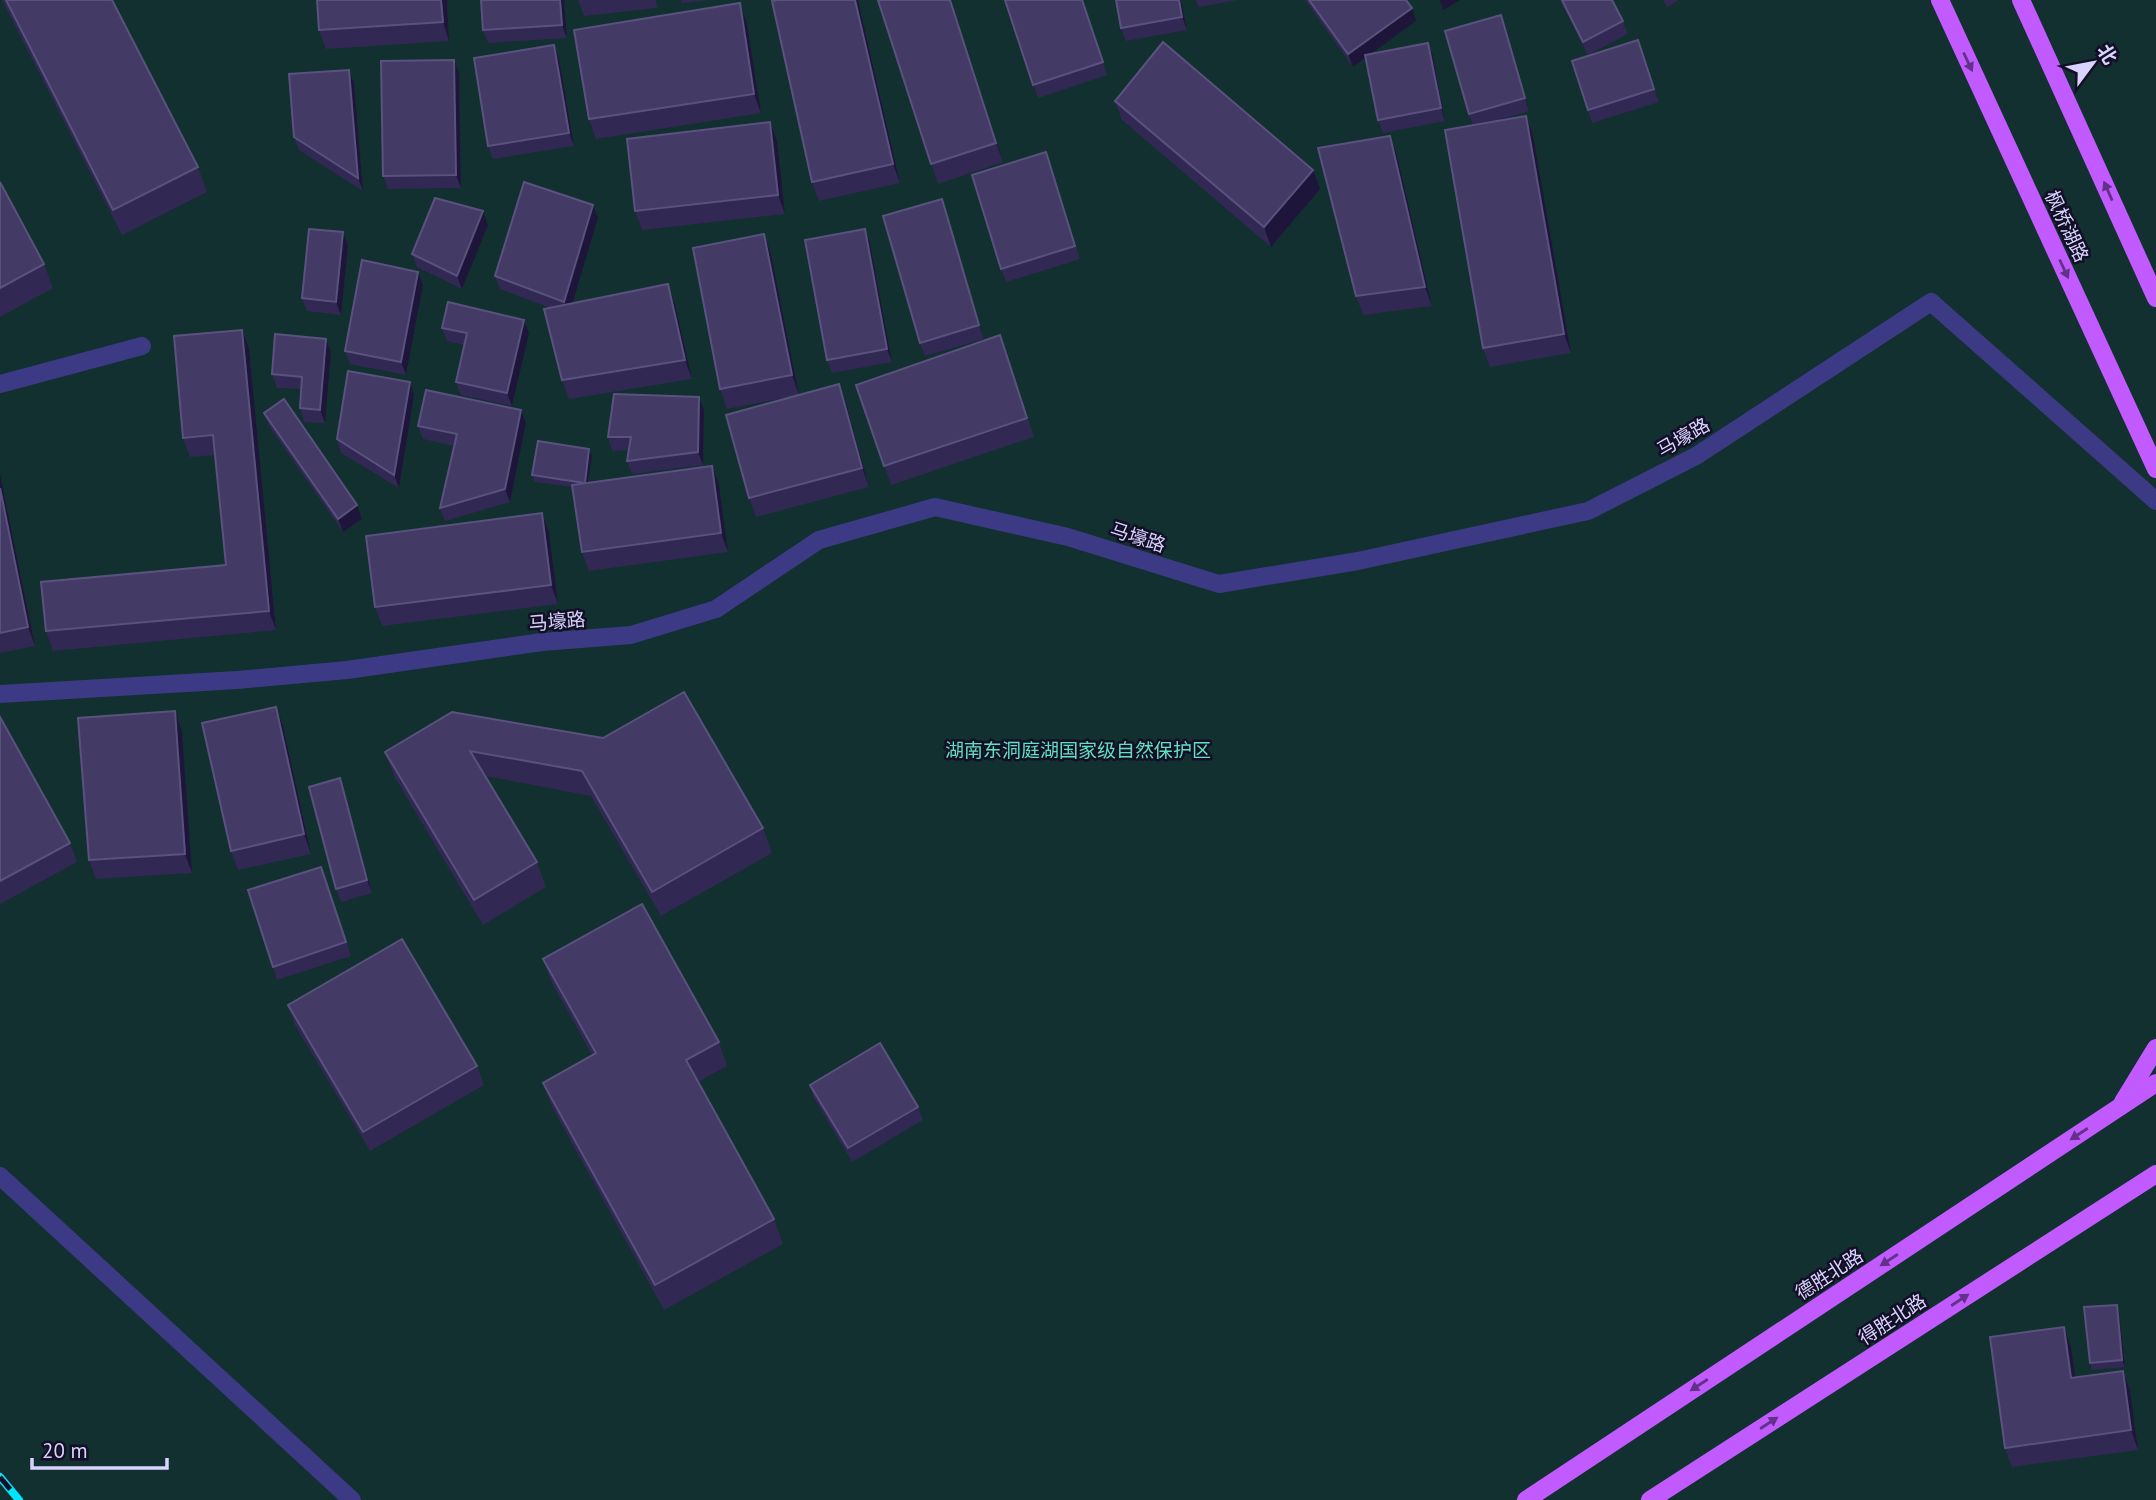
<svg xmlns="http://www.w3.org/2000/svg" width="2156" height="1500" viewBox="0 0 2156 1500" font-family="'PT Sans','Noto Sans SC',sans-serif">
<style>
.green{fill:#12302f}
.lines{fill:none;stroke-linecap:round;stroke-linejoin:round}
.minor{stroke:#3d3a85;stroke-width:18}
.major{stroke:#c25bff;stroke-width:18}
.rail-casing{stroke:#00e5ff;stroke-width:8}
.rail{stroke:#130f26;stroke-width:5;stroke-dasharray:16;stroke-linecap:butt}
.wall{fill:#312854}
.shaded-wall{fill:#1d163a}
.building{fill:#433a66;stroke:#5a527e;stroke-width:2}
.oneway{fill:#623188}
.labels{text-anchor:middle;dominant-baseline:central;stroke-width:5;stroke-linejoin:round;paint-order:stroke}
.street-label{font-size:19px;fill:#d9d4ff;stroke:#130f26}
.park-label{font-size:19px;fill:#5fe0c0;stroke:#130f26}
</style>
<rect width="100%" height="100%" fill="#130f26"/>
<rect class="green" x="0" y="0" width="2156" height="1500"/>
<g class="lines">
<g class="minor">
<polyline points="0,384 142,346"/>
<polyline points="0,694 237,680 347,670 542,642 631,635 716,609 819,540 935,507 1068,537 1219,584 1358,561 1588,511 1696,456 1931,302 2156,501"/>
<polyline points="0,1176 352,1500"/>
</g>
<g class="major">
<polyline points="1940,0 2156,469"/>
<polyline points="2021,0 2156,298"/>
<polyline points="2123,1102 2156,1048"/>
<polyline points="1526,1500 2156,1083"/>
<polyline points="1650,1500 2156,1174"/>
</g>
<defs>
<polyline id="rail" points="0,1477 19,1500"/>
</defs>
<use href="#rail" class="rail-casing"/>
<use href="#rail" class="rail"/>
</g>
<g class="wall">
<polygon points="2,0 112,0 198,167 207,192 122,235"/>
<polygon points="317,0 447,0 449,41 326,49 319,30"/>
<polygon points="564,0 567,38 488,43 483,30"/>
<polygon points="578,0 656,0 657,8 584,16"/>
<polygon points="681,0 709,0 682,3"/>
<polygon points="778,0 858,0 900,183 819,201 812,182"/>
<polygon points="878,0 951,0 1003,162 938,184"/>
<polygon points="1005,0 1082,0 1107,75 1038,98"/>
<polygon points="1116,0 1181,0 1187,30 1126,41 1121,28"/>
<polygon points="1196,0 1238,0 1198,7"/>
<polygon points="1305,0 1406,0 1416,21 1370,54 1433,56 1445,121 1383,133 1378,120 1366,58 1353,67"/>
<polygon points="1560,0 1612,0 1623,21 1628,34 1588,55"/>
<polygon points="1663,0 1679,0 1667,7"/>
<polygon points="740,3 747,23 761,113 596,139 589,119"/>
<polygon points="1501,15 1529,111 1488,123 1526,116 1533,135 1571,353 1490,367 1483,348 1473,125 1469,114"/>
<polygon points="1638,40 1659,102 1592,123 1588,110"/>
<polygon points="559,58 574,146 493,159 488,146"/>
<polygon points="349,70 354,83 363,191 299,150 294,137"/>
<polygon points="459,73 461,188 388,189 383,176"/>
<polygon points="1115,101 1320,189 1271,247 1122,120"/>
<polygon points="1390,136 1397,155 1432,306 1363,315 1356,296"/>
<polygon points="777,141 785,214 642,230 635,211"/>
<polygon points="1050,165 1080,259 1006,282 1001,269"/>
<polygon points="0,182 44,264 53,288 0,317"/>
<polygon points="946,212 984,339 925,356 920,343"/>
<polygon points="598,218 572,304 675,304 692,379 569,399 562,380 550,308 500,289 495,276"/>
<polygon points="488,225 462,289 417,267 412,254"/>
<polygon points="343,232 348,246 341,315 307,311 302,298"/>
<polygon points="764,234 771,254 799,395 727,409 720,389"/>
<polygon points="870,243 892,362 832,373 827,360"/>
<polygon points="418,272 423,285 406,375 350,364 345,351"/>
<polygon points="524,320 529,333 512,406 461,395 456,382 465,345 447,341 442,328"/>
<polygon points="326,339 331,352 325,423 304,422 300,408 301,389 277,388 272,374"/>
<polygon points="249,349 276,630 53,651 46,631 226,565 215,455 190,457 183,438"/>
<polygon points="1007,354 1034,437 891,485 856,385"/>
<polygon points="414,395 399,488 341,453 337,439"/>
<polygon points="699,397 704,410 703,465 632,474 627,461 629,450 612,451 608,437"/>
<polygon points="846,403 869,487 756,517 749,498"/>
<polygon points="521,410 526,423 510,502 445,521 440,508 454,446 423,439 418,426"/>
<polygon points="264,413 362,519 343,532 269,426"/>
<polygon points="592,456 588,482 712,466 719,485 728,552 589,571 582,552 573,487 535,482 532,475"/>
<polygon points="0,474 35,646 0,653"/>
<polygon points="542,513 549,532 558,604 382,626 375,607"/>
<polygon points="175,711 182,731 192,873 96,879 89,860"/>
<polygon points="452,712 763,828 772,853 661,916 591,796 486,776 537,862 546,887 483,925 394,776 385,752"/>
<polygon points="0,717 70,843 77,862 0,904"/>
<polygon points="283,726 311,854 238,870 231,851"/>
<polygon points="344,791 372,893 341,902 336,889"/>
<polygon points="321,867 351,956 277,980 273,967"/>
<polygon points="543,959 719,1042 727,1066 698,1082 774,1219 783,1244 664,1310 552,1107 543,1083 592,1055 552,983"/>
<polygon points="288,1005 477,1066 484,1085 370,1151 295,1025"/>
<polygon points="810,1085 918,1107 923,1120 852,1162 814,1098"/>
<polygon points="2117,1305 2119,1312 2125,1367 2092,1370 2090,1363"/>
<polygon points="2071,1347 2075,1377 2123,1371 2130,1390 2138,1450 2012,1467 2005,1448"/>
</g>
<g class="shaded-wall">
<polygon points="441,0 447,0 449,41 443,22"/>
<polygon points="560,0 564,0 567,38 562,25"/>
<polygon points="855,0 858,0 900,183 893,164"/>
<polygon points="950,0 951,0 1003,162 996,143"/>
<polygon points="1179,0 1181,0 1187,30 1182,17"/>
<polygon points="1440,0 1460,0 1443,10"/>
<polygon points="740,3 747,23 761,113 754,94"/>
<polygon points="1412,8 1416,21 1353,67 1348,54"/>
<polygon points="1501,15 1506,28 1529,111 1525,98"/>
<polygon points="1428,43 1433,56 1445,121 1441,108"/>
<polygon points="554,45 559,58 574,146 569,133"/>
<polygon points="454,60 459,73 461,188 456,175"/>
<polygon points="349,70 354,83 363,191 358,178"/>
<polygon points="1526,116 1533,135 1571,353 1564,334"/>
<polygon points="770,122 777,141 785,214 778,195"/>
<polygon points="1390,136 1397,155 1432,306 1425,287"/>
<polygon points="1313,170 1320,189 1271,247 1264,227"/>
<polygon points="942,199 946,212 984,339 979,325"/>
<polygon points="593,205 598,218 569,315 564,302"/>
<polygon points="483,211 488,225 462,289 457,276"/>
<polygon points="865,229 870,243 892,362 887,349"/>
<polygon points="343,232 348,246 341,315 336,302"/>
<polygon points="764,234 771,254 799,395 792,375"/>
<polygon points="418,272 423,285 406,375 401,362"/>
<polygon points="668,284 675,304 692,379 685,360"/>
<polygon points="524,320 529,333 512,406 507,393"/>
<polygon points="242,330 249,349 276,630 269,611"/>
<polygon points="326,339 331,352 325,423 320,410"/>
<polygon points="410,382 414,395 399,488 394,475"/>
<polygon points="839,384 846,403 869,487 862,468"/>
<polygon points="699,397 704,410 703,465 698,452"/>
<polygon points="521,410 526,423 510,502 505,489"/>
<polygon points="589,449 592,456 587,489 585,483"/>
<polygon points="712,466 719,485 728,552 721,533"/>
<polygon points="0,474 35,646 28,627 0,488"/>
<polygon points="357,505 362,519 343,532 338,519"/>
<polygon points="542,513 549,532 558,604 551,585"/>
<polygon points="276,707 283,726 311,854 304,834"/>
<polygon points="175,711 182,731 192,873 185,854"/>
<polygon points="340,778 344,791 372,893 367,880"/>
<polygon points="2117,1305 2119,1312 2125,1367 2122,1360"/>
<polygon points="2064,1327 2071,1347 2078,1397 2071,1378"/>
<polygon points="2123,1371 2130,1390 2138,1450 2131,1430"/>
</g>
<g class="building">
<polygon points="6,0 112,0 198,167 113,210"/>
<polygon points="317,0 441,0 443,22 319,30"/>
<polygon points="481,0 560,0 562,25 483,30"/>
<polygon points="778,0 855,0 893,164 812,182 772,1"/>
<polygon points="878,0 950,0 996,143 931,164"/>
<polygon points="1005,0 1082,0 1103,62 1033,85"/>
<polygon points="1116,0 1179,0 1182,17 1121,28"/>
<polygon points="1309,0 1406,0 1412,8 1348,54"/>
<polygon points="1562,0 1612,0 1623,21 1583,42"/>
<polygon points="740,3 754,94 589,119 574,30"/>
<polygon points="1501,15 1525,98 1469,114 1445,31"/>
<polygon points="1638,40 1654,89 1588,110 1572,61"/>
<polygon points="1163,42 1313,170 1264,227 1115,101"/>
<polygon points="1428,43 1441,108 1378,120 1365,55"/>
<polygon points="554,45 569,133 488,146 474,58"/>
<polygon points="454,60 456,175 383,176 381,61"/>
<polygon points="349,70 358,178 294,137 289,74"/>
<polygon points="1526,116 1564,334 1483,348 1445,130"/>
<polygon points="770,122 778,195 635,211 627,139"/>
<polygon points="1390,136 1425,287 1356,296 1318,148"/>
<polygon points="1046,152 1075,246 1001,269 972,175"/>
<polygon points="0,182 44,264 0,288"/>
<polygon points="524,182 593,205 564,302 495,276"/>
<polygon points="435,198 483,211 457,276 412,254"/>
<polygon points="942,199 979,325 920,343 883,216"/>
<polygon points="309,229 343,232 336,302 302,298"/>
<polygon points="865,229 887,349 827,360 805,240"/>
<polygon points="764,234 792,375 720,389 693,248"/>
<polygon points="362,260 418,272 401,362 345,351"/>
<polygon points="668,284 685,360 562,380 544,309"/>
<polygon points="448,302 524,320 507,393 456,382 467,333 442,328"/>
<polygon points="242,330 269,611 46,631 41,582 226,565 213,435 183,438 174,336"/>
<polygon points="275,334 326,339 320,410 300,408 302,377 272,374"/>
<polygon points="1000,335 1027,418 884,466 856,385"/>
<polygon points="348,371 410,382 394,475 337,439"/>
<polygon points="839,384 862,468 749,498 726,415"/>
<polygon points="426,390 521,410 505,489 440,508 457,434 418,426"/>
<polygon points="614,394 699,397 698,452 627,461 631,437 608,437"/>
<polygon points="284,399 357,505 338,519 264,413"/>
<polygon points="538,441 589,449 585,483 532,475"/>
<polygon points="712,466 721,533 582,552 572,485"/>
<polygon points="0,488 28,627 0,633"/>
<polygon points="542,513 551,585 375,607 366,536"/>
<polygon points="684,692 763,828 652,892 582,771 470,751 537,862 474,900 385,752 452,712 603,738"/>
<polygon points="276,707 304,834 231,851 202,723"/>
<polygon points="175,711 185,854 89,860 78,718"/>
<polygon points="0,717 70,843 0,881"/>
<polygon points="340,778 367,880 336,889 309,787"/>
<polygon points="321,867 346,942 273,967 248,890"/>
<polygon points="642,904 719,1042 686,1060 774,1219 655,1285 543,1083 596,1053 543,959"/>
<polygon points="402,939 477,1066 363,1132 288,1005"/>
<polygon points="880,1043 918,1107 848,1148 810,1085"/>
<polygon points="2117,1305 2122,1360 2090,1363 2084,1307"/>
<polygon points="2064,1327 2071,1378 2123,1371 2131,1430 2005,1448 1990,1337"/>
</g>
<defs><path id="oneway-solid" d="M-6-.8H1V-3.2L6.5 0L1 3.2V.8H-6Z" transform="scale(1.75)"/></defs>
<g class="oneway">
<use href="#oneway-solid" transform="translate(1968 62) rotate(65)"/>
<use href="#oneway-solid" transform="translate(2108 191) rotate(-114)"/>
<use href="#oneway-solid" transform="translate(2064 269) rotate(65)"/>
<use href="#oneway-solid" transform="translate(2079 1134) rotate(147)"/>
<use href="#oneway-solid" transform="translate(1889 1260) rotate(147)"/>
<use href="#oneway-solid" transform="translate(1960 1300) rotate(-33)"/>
<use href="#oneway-solid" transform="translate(1699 1385) rotate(147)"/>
<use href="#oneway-solid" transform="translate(1769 1423) rotate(-33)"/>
</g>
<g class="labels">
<g class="street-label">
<text transform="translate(2067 226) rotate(65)">枫桥湖路</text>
<text transform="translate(1683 437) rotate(-30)">马壕路</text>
<text transform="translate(1138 537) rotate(18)">马壕路</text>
<text transform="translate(557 621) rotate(-5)">马壕路</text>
<text transform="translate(1829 1274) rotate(-33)">德胜北路</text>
<text transform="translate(1892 1319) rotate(-33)">得胜北路</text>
</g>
<g class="park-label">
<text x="1078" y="750">湖南东洞庭湖国家级自然保护区</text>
</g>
</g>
<g transform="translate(2093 63) rotate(58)" stroke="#130f26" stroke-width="5" paint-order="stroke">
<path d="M0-5L12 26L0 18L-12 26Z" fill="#d9d4ff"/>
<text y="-10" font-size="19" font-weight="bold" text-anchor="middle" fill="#d9d4ff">北</text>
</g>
<path d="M32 1458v10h135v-10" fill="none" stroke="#d9d4ff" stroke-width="3.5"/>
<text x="42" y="1458" font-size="21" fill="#d9d4ff" stroke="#130f26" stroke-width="5" paint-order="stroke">20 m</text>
</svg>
